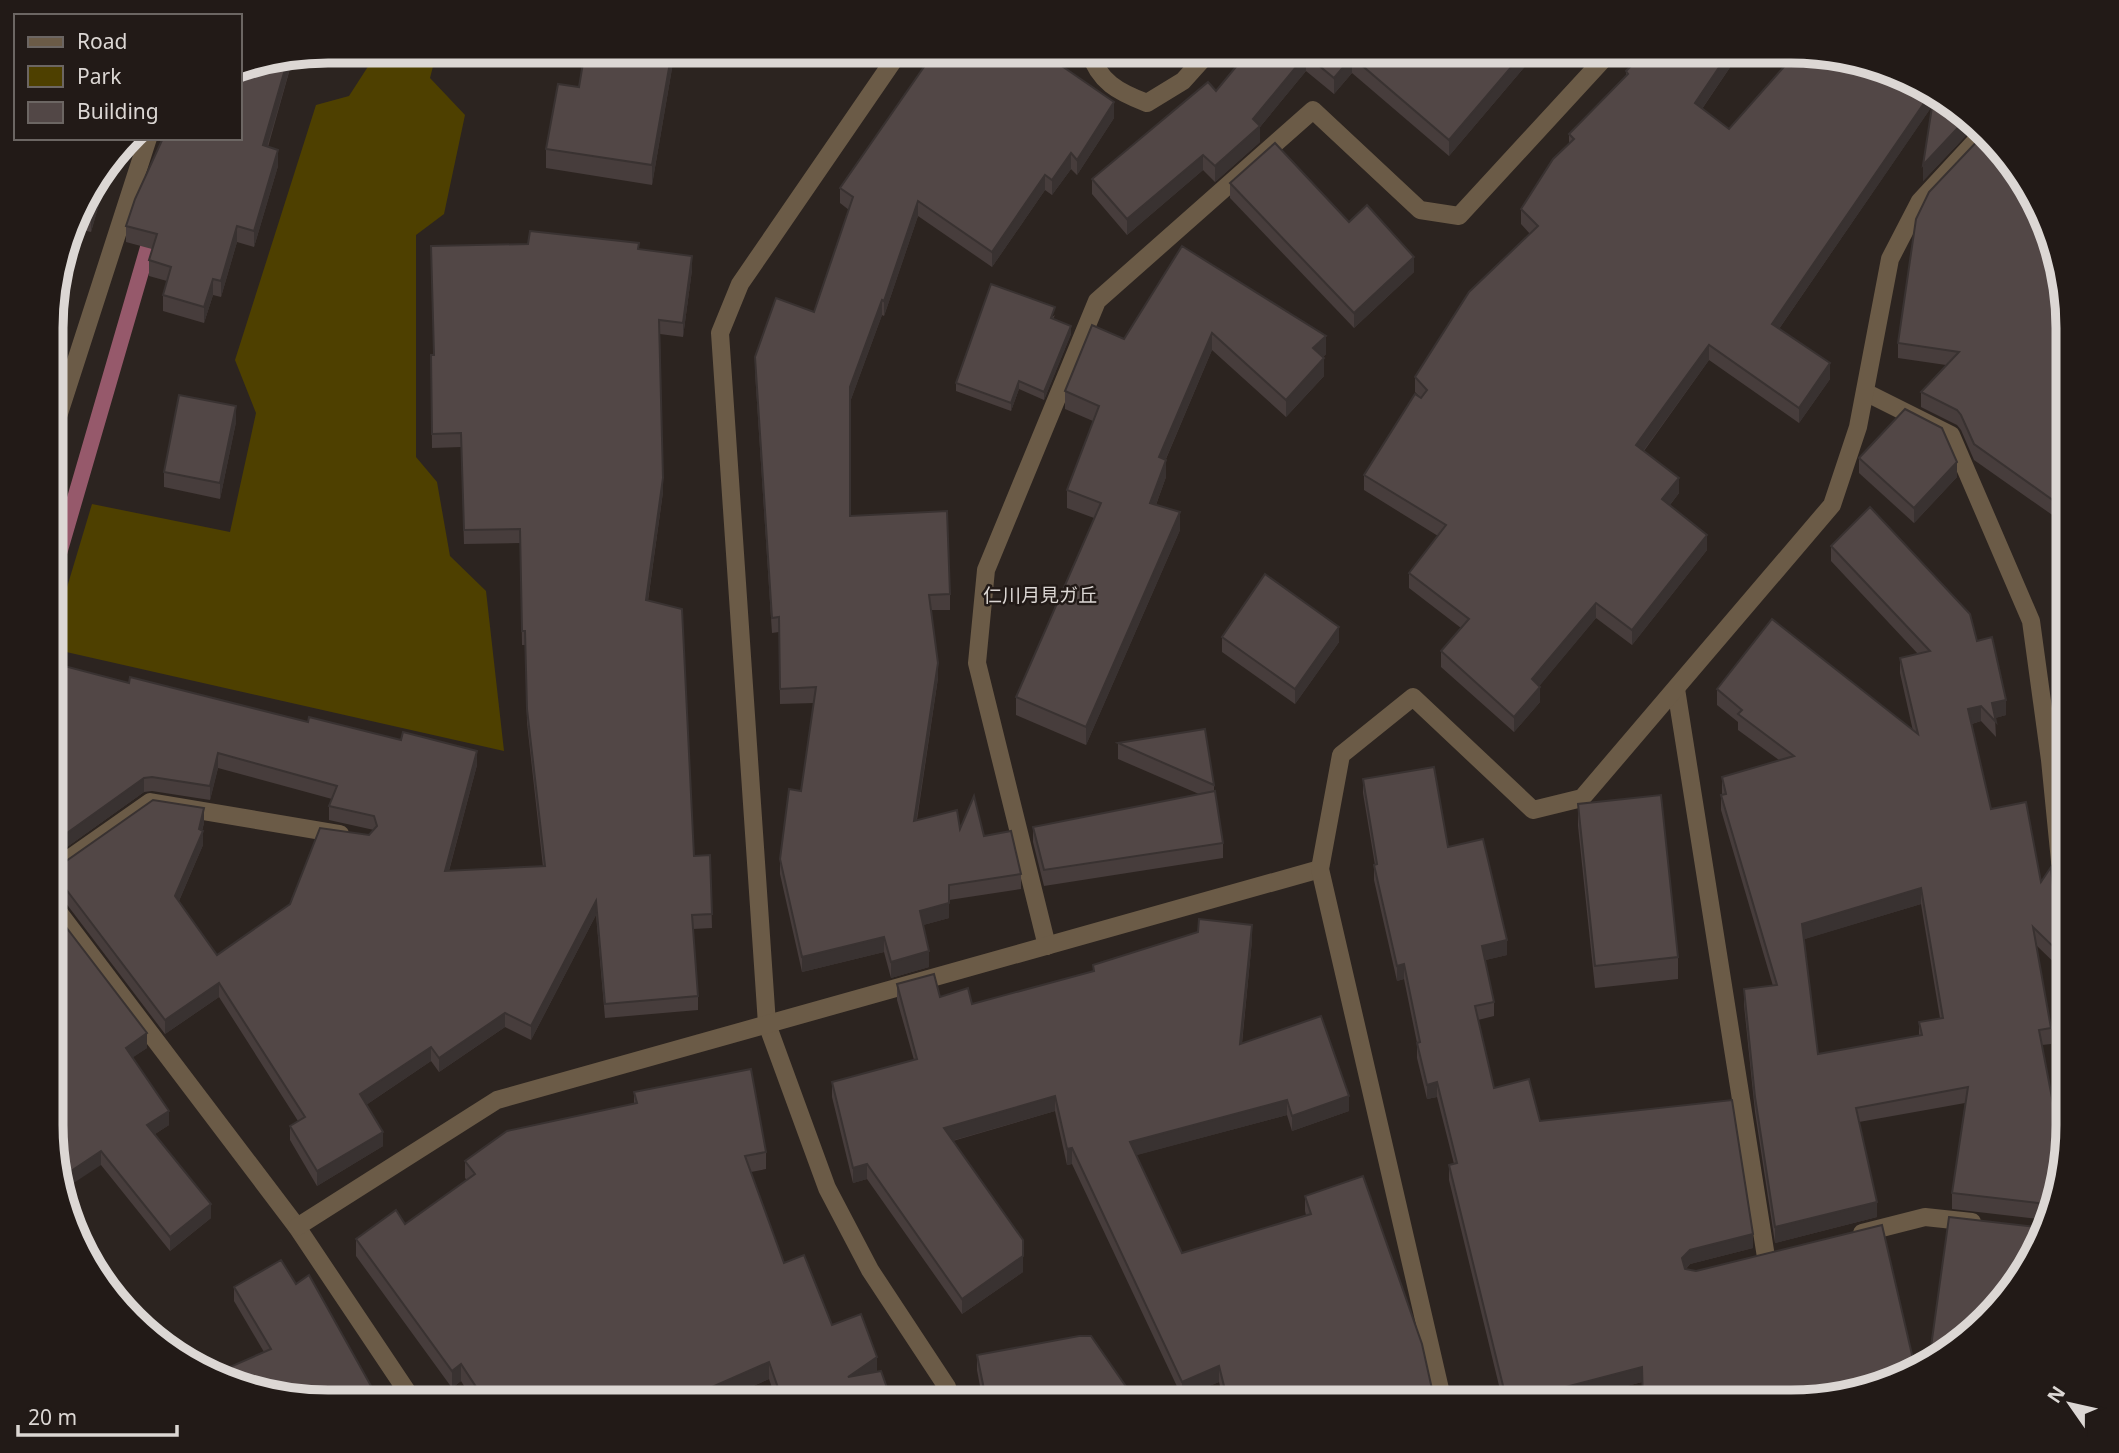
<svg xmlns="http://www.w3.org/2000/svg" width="2119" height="1453" viewBox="0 0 2119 1453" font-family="'Noto Sans','Noto Sans JP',sans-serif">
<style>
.green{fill:#4e4000}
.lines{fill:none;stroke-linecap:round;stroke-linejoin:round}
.stream{stroke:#96596b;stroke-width:16}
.street{stroke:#6b5b47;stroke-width:18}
.wall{fill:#473d3c;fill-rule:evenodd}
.shaded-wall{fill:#393231}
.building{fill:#524746;stroke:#393231;stroke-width:2;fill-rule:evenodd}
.labels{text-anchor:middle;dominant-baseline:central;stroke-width:5;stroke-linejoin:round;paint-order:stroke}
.neighbourhood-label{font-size:19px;fill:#dcd7d4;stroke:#221a17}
.rim{fill:none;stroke:#dcd7d4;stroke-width:9}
</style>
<rect width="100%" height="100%" fill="#2c2420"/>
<polygon class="green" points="378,51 437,51 430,78 465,115 444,214 416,235 416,457 437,482 450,556 486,591 504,751 53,649 53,634 92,504 230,532 256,413 235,360 316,105 349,96"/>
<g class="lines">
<polyline class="stream" points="53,574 154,227"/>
<g class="street">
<polyline points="900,51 740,284 720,333 767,1024 827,1188 870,1270 947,1387 952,1402"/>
<path d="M1089,51C1099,82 1118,92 1147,103L1183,81L1210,51"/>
<polyline points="1865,392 1951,435 2031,621 2050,760 2068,942"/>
<polyline points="53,432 148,138"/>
<polyline points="1676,689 1766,1257"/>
<polyline points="53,870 150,802 340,834"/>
<polyline points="53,905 297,1227 414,1402"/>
<polyline points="1047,946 977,663 986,570 1097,301 1313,110 1420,210 1459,216 1611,51"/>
<polyline points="297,1227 497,1100 1320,869"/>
<polyline points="1862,1233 1925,1217 1972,1222"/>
<polyline points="1443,1402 1320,869 1341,755 1413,697 1533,810 1582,798 1832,505 1858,427 1890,259 1920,201 1982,134"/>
</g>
</g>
<g class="wall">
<polygon points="585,51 675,51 652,185 546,168 546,149 579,87"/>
<polygon points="1044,51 1044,54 1114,118 1077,175 1071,169 1052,195 1045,190 992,267 918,216 884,316 882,315 850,402 850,516 950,594 950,610 931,610 938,678 917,820 960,829 984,836 1021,874 1021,889 949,900 949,918 923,925 929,967 891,978 884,952 802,972 780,874 780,859 801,791 814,703 780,704 779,632 772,633 755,372 755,357 814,312 849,210 840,203 840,188"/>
<polygon points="1249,51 1528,51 1528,63 1449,156 1352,73 1334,94 1306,71 1260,127 1260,142 1215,182 1203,170 1127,235 1092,194 1092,179 1216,91"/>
<polygon points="1741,51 1702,109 1729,129 1798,51 1959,108 1975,126 1923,181 1932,106 1779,329 1830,379 1799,423 1709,360 1644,451 1679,493 1670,505 1707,550 1632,645 1596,618 1539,686 1540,702 1514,732 1441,667 1441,651 1461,628 1409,588 1409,573 1438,536 1364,490 1364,475 1420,397 1415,392 1415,377 1530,234 1521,224 1521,209 1569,144 1569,134 1626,76 1626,71"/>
<polygon points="293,58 268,147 278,166 254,247 237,242 221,297 213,295 204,323 163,311 163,295 167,281 149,276 149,260 152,249 126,242 126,226"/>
<polygon points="110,166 91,232 73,228 80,205"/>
<polygon points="1230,183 1349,222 1414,272 1354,328 1230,198"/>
<polygon points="1182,246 1326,354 1323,357 1324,376 1286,417 1212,350 1166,459 1166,477 1156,505 1180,530 1086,745 1016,715 1016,697 1094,518 1067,508 1067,490 1093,421 1065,409 1065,391 1124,339"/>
<polygon points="639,249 692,270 683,337 660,334 663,492 648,601 694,856 710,855 712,928 693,929 698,996 698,1010 605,1018 596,915 531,1040 505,1027 439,1072 431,1061 366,1105 383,1146 317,1186 290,1140 290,1126 298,1121 219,997 165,1034 62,898 53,895 53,867 204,823 202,831 203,845 179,901 217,955 290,904 374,830 329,820 329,806 332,799 218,768 210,800 152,791 144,792 53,857 53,663 129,683 477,765 449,871 543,867 527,723 525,645 522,645 520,543 464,544 461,447 432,448 431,355 433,355"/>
<polygon points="2068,311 2068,526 1974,460 1961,430 1957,425 1921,407 1921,392 1946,365 1898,358 1898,343"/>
<polygon points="1055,315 1053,319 1071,334 1044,400 1019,389 1011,411 956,391 956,383"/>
<polygon points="236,422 220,499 164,487 164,472"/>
<polygon points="1859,458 1957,477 1914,523 1859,473"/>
<path d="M1831,546L1977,641L2006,715L1995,718L1996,737L1981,721L1972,724L1991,809L2041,882L2058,933L2063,937L2068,938V976L2036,945L2051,1028V1044L2042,1045L2058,1129L2068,1142L2053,1214L2049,1222L2046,1220L1952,1209V1193L1965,1103L1859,1122L1877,1217L1775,1243L1755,1112L1744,1005V989L1773,986L1721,810V795H1722V777L1779,760L1738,730V722L1717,705V689L1913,731L1900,673V658L1918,654L1831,561ZM1921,904L1940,1018L1919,1022V1036L1818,1054L1804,939Z"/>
<polygon points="1222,637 1339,642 1295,704 1222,652"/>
<polygon points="1118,743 1214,785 1214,791 1223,843 1223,858 1044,886 1033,842 1033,827 1199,794 1118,759"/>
<polygon points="1363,779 1448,847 1507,955 1485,960 1494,1002 1494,1016 1478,1020 1494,1088 1540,1121 1753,1248 1690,1264 1686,1269 1642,1382 1566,1402 1503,1402 1449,1180 1449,1165 1454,1164 1437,1097 1427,1099 1417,1058 1417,1043 1404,979 1397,981 1374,880 1374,865 1375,865 1363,793"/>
<polygon points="1578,804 1678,957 1678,979 1595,988 1578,826"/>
<polygon points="53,910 147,1048 133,1057 169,1125 155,1134 211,1218 170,1251 101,1165"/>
<polygon points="1252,940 1242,1044 1349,1111 1292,1131 1287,1115 1136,1155 1182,1253 1306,1215 1305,1211 1305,1196 1432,1389 1442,1402 1224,1402 1219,1382 1182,1397 1072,1164 1067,1165 1055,1111 953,1141 1023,1272 962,1314 867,1179 853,1183 832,1097 832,1082 914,1060 897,1000 897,984 940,997 972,1004 1093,971 1093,965"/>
<polygon points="634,1092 766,1152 766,1169 751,1172 784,1263 832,1325 877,1372 892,1402 777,1402 769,1379 717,1402 474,1402 461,1381 452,1388 356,1256 356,1239 405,1224 467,1180 465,1178 465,1161 634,1103"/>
<polygon points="296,1284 380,1402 264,1352 234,1301 234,1287"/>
<polygon points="977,1355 1129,1402 983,1402 977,1370"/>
</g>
<g class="shaded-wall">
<polygon points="672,51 675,51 652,185 652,165"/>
<polygon points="1525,51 1528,51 1528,63 1449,156 1449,140"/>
<polygon points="1730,51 1741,51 1695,119 1695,103"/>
<polygon points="1306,55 1306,71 1260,127 1260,142 1215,182 1215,166"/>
<polygon points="1352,57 1352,73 1334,94 1334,78"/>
<polygon points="293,58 263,161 263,145 288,59"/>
<polygon points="1931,93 1935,95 1935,102 1772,339 1772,324"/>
<polygon points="1114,102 1114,118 1077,175 1077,160"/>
<polygon points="1968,117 1975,126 1923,181 1923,165"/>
<polygon points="278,150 278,166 254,247 254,231"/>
<polygon points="1071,153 1071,169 1052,195 1052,180"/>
<polygon points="1203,155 1203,170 1127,235 1127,219"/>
<polygon points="110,166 91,232 91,218 103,175"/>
<polygon points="1045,175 1045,190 992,267 992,252"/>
<polygon points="918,201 918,216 884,316 884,301"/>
<polygon points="237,226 237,242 221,297 221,281"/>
<polygon points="692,256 692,270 683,337 683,323"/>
<polygon points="1414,257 1414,272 1354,328 1354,313"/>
<polygon points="213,279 213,295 204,323 204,307"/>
<polygon points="882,300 882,315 850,402 850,387"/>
<polygon points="1071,326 1071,334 1044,400 1044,392"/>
<polygon points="1212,333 1212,350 1159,475 1159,457"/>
<polygon points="1326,336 1326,354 1313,366 1313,348"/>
<polygon points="1709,345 1709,360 1636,461 1636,445"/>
<polygon points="1324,358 1324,376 1286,417 1286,400"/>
<polygon points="1830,363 1830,379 1799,423 1799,408"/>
<polygon points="1019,381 1019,389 1011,411 1011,403"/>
<polygon points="236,406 236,422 220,499 220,483"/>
<polygon points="1166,460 1166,477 1150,521 1150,503"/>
<polygon points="1957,462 1957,477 1914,523 1914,508"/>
<polygon points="663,478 663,492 646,614 646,600"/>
<polygon points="1679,478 1679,493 1662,515 1662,499"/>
<polygon points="1180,512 1180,530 1086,745 1086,727"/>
<polygon points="1707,535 1707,550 1632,645 1632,630"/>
<polygon points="1596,603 1596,618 1532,695 1532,679"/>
<polygon points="1339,627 1339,642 1295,704 1295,689"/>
<polygon points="938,663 938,678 914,836 914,821"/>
<polygon points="1540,687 1540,702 1514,732 1514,717"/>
<polygon points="2006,700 2006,715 1992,719 1992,703"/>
<polygon points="1981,706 1981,721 1968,725 1968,709"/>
<polygon points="477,751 477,765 445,885 445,871"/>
<polygon points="218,753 218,768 210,800 210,786"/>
<polygon points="144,778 144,792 53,857 53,843"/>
<polygon points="204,808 204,823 199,841 203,831 203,845 175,910 175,896 199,829"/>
<polygon points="1921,888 1921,904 1802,940 1802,924"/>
<polygon points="596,901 596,915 531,1040 531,1026"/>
<polygon points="949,903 949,918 920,926 920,911"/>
<polygon points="1252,925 1252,940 1240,1060 1240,1044"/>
<polygon points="884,937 884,952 802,972 802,957"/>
<polygon points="1507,940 1507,955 1482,961 1482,946"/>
<polygon points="929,951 929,967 891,978 891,962"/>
<polygon points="1404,964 1404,979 1397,981 1397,966"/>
<polygon points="219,983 219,997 165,1034 165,1020"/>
<polygon points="505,1013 505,1027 439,1072 439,1058"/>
<polygon points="147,1033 147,1048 126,1062 126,1048"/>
<polygon points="431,1047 431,1061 360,1109 360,1094"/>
<polygon points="1437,1082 1437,1097 1427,1099 1427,1085"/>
<polygon points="1055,1096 1055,1111 944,1143 944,1128"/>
<polygon points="1349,1096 1349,1111 1292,1131 1292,1116"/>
<polygon points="1287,1100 1287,1115 1130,1157 1130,1142"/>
<polygon points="169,1111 169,1125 147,1139 147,1125"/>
<polygon points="383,1132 383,1146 317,1186 317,1171"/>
<polygon points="1072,1148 1072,1164 1067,1165 1067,1149"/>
<polygon points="101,1151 101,1165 63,1190 59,1179"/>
<polygon points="867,1164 867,1179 853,1183 853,1168"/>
<polygon points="1877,1202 1877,1217 1775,1243 1775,1227"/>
<polygon points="211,1204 211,1218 170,1251 170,1237"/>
<polygon points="1753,1234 1753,1248 1690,1264 1682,1273 1682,1258 1690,1250"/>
<polygon points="1023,1256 1023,1272 962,1314 962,1299"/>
<polygon points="877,1357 877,1374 848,1377"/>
<polygon points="769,1362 769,1379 717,1402 678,1402"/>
<polygon points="461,1364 461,1381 452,1388 452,1371"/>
<polygon points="1219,1366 1219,1382 1182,1397 1182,1382"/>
<polygon points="1642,1367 1642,1382 1566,1402 1558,1402 1558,1389"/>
</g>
<g class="building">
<polygon points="585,51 672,51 652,165 546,149 558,84 579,87"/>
<polygon points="935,51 1040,51 1114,102 1077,160 1071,153 1052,180 1045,175 992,252 918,201 884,301 882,300 850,387 850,516 947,511 950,594 929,595 938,663 914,821 957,810 960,829 974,796 984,836 1011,831 1021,874 949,885 949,903 920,911 929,951 891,962 884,937 802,957 780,859 789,789 801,791 816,687 780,689 779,617 772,618 755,357 776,298 814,312 853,197 840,188"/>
<polygon points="1249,51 1525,51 1449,140 1352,57 1334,78 1306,55 1253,119 1260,126 1215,166 1203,155 1127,219 1092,179 1208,82 1216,91"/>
<polygon points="1646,51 1730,51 1695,103 1729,129 1798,51 1808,51 1880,66 1931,93 1772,324 1830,363 1799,408 1709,345 1636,445 1679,478 1662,499 1707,535 1632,630 1596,603 1532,679 1540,687 1514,717 1441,651 1469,619 1409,573 1446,525 1364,475 1415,394 1421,398 1427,390 1415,377 1469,292 1538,226 1521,209 1553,159 1574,139 1569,134 1628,74 1626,71"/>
<polygon points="288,59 263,145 278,150 254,231 237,226 221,281 213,279 204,307 163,295 171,267 149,260 157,234 126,226 135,199 163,138 240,138 240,68"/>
<polygon points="1934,94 1959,108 1968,117 1923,165"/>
<polygon points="1983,135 2031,190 2068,311 2068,511 1974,444 1961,415 1957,410 1921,392 1959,352 1898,343 1916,219 1929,192"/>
<polygon points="1275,143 1349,222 1367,205 1414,257 1354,313 1230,183"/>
<polygon points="103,175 91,218 77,214 80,205"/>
<polygon points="530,231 639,243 638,249 692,256 683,323 659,320 663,478 646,600 682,609 694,856 710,855 712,914 692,915 698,996 605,1004 596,901 531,1026 505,1013 439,1058 431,1047 360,1094 383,1132 317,1171 290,1126 305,1117 219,983 165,1020 62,884 53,881 53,867 59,866 153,800 204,808 199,829 203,831 175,896 217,955 290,904 320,828 369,835 377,826 374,816 329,806 337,786 218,753 210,786 152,777 144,778 53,843 53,663 129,683 130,677 308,722 309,717 401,740 403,732 477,751 445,871 545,866 527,709 525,631 522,631 520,529 464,530 461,433 432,434 431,355 434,355 431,246 528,244"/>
<polygon points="1182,246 1326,336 1313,348 1324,358 1286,400 1212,333 1159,457 1166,460 1150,503 1180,512 1086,727 1016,697 1101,503 1067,490 1099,406 1065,391 1092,325 1124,339"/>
<polygon points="991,284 1055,307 1051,318 1071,326 1044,392 1019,381 1011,403 956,383"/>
<polygon points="179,395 236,406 220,483 164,472"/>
<polygon points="1905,409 1942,428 1957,462 1914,508 1859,458"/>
<path d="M1870,507L1970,614L1977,641L1992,637L2006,700L1992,703L1996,722L1981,706L1968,709L1991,809L2026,802L2041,882L2051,867L2058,933L2063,937L2068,938V961L2033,927L2051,1028L2039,1030L2058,1129L2068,1130V1142L2054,1211L2046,1204L1952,1193L1968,1087L1856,1108L1877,1202L1775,1227L1755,1097L1744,989L1777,985L1721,795L1726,794L1722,777L1794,756L1738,714L1742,710L1717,689L1772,619L1918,734L1900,658L1930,651L1831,546ZM1921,888L1943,1018L1919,1022L1922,1035L1818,1054L1802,924Z"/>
<polygon points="1265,574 1339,627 1295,689 1222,637"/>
<polygon points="1205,729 1214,785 1118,743"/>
<polygon points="1434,767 1448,847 1483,839 1507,940 1482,946 1494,1002 1475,1006 1494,1088 1529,1079 1540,1121 1732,1100 1753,1234 1690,1250 1682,1258 1685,1269 1696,1271 1882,1225 1916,1372 1914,1373 1791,1402 1643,1402 1642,1367 1558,1389 1560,1402 1507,1402 1449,1165 1457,1163 1437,1082 1427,1085 1417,1043 1420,1042 1404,964 1397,966 1374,865 1377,864 1363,779"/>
<polygon points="1215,791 1223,843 1044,870 1033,827"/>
<polygon points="1661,795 1678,957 1595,966 1578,804"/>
<polygon points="53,910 147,1033 126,1048 169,1111 147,1125 211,1204 170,1237 101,1151 59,1179 53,1160"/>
<polygon points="1199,919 1252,925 1240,1044 1321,1016 1349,1096 1292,1116 1287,1100 1130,1142 1182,1253 1311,1214 1305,1196 1363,1176 1422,1344 1432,1389 1440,1398 1442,1402 1228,1402 1219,1366 1182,1382 1072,1148 1067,1149 1055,1096 944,1128 1023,1240 1023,1256 962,1299 867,1164 853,1168 832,1082 917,1059 897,984 934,974 940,997 968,988 972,1004 1094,971 1093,965 1198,932"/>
<polygon points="751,1069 766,1152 745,1156 784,1263 804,1255 832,1325 861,1314 877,1357 848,1377 881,1371 892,1402 783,1402 769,1362 678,1402 486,1402 461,1364 452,1371 356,1239 396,1210 405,1224 475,1174 465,1161 507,1131 637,1103 634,1092"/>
<polygon points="1949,1217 2044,1228 2047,1226 2011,1293 1929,1361"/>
<polygon points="281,1260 296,1284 309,1275 380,1402 311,1402 239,1387 214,1374 271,1349 234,1287"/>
<polygon points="159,1331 167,1349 160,1345 151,1336"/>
<polygon points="1079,1336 1091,1336 1127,1388 1129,1402 1048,1402 1046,1388 986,1399 977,1355"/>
</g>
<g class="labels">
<g class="neighbourhood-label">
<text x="1040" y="595">仁川月見ガ丘</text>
</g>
</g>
<path d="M0 0H2119V1453H0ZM328 63H1791A265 265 0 0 1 2056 328V1125A265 265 0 0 1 1791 1390H328A265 265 0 0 1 63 1125V328A265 265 0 0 1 328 63Z" fill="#221a17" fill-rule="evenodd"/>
<path class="rim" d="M328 63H1791A265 265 0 0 1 2056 328V1125A265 265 0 0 1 1791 1390H328A265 265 0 0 1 63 1125V328A265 265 0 0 1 328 63Z"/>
<rect x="14" y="14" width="228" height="126" fill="#221a17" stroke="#6c6663" stroke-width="2"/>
<rect x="28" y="37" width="35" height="10" fill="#6b5b47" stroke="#6c6663" stroke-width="2"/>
<text x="77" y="49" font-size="21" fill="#dcd7d4">Road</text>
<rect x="28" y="66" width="35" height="21" fill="#4e4000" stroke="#6c6663" stroke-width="2"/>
<text x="77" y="84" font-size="21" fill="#dcd7d4">Park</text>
<rect x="28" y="102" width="35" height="21" fill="#524746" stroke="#6c6663" stroke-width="2"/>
<text x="77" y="119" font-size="21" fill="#dcd7d4">Building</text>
<g transform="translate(2070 1404) rotate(304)" stroke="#221a17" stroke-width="5" paint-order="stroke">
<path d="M0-5L12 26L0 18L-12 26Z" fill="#dcd7d4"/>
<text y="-10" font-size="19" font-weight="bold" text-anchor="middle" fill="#dcd7d4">N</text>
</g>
<path d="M18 1425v10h159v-10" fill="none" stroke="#dcd7d4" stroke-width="3.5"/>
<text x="28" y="1425" font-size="21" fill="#dcd7d4" stroke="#221a17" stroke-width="5" paint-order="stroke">20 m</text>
</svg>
